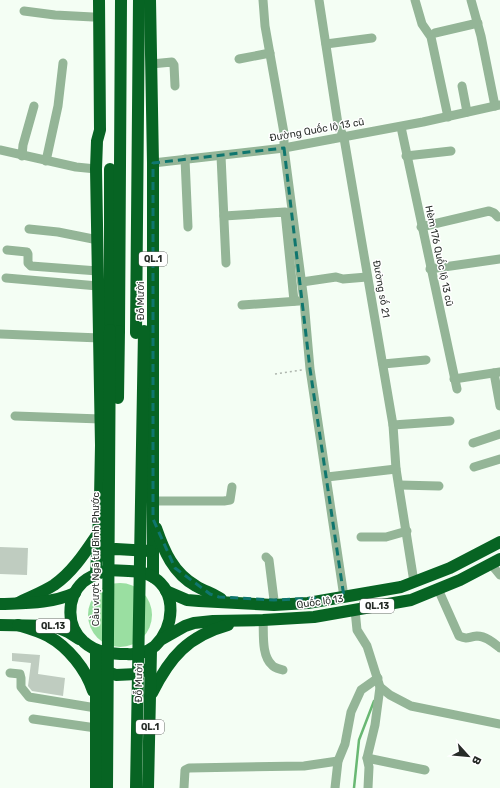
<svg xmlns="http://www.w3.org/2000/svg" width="500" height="788" viewBox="0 0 500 788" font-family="Rubik,sans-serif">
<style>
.green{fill:#9adfa1}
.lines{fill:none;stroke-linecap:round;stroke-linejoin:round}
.stream{stroke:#69b873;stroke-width:2.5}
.building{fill:#bfccc0}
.path{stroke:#aeb6ae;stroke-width:1.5;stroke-dasharray:2 3;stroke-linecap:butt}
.minor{stroke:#94b597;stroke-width:9}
.highway{stroke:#076423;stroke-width:12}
.highway-bridge{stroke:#076423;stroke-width:12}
.marked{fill:none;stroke:#0f766e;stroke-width:3;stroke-dasharray:8 5;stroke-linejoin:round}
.labels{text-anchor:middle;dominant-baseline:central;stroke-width:3;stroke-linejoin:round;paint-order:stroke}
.shield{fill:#fff;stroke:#686b68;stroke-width:1}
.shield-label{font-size:9px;font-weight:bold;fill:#272c28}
.street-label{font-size:10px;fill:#272c28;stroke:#fff}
</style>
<rect width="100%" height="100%" fill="#f4fef4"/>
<circle class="green" cx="120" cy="615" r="32"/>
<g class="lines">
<polyline class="stream" points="354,788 359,740 374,701"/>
</g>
<g class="building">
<polygon points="0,547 28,548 27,575 0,574"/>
<polygon points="12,653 40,655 38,674 65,678 63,696 32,691 28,686 31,663 12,661"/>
</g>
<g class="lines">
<polyline class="path" points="275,374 302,370"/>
<g class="minor">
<polyline points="263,0 265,26 284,133 284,148 304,301 310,369 344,597"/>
<polyline points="319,0 338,124 344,138 393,425 396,469 414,582"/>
<polyline points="415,0 422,24 431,37 448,117"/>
<polyline points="471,0 481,36 495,106"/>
<polyline points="24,11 55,15 93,17"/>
<polyline points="435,33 478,23"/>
<polyline points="326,44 372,38"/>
<polyline points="239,59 270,53"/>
<polyline points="151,64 172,62 174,65 175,86"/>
<polyline points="462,86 467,112"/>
<polyline points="401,127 457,389"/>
<polyline points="0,150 76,167 96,169"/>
<polyline points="22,156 23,145 34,106"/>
<polyline points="221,156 226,263"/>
<polyline points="406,156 451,151"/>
<polyline points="185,159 188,227"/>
<polyline points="46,161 58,106 63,63"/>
<polyline points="153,163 284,148 423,122 500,105"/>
<polyline points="224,216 285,212 294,301"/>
<polyline points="421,227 489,211 494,213 498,217"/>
<polyline points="29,229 58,232 98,240"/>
<polyline points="7,250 27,252 28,254 28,263 31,266 98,271"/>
<polyline points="430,269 500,259"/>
<polyline points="6,278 98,286"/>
<polyline points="302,282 336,277 343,279 367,277"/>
<polyline points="242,305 299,301"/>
<polyline points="0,334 100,338"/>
<polyline points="383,364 426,360"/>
<polyline points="494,373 500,406"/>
<polyline points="454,379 500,372"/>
<polyline points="15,416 101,419"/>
<polyline points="393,425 450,421"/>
<polyline points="473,443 500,434"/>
<polyline points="474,467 500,459"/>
<polyline points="327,477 396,469"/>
<polyline points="399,485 439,486"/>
<polyline points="153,501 224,501 230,500 232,487"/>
<polyline points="361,537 386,537 407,531"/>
<polyline points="266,557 269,560 274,600"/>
<polyline points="491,564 500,575"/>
<path d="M438,589L459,636C469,640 467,637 477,636C486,636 494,643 500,648"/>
<polyline points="355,610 357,630 367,646 380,687 375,725 367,758 369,767 368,788"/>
<path d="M263,620C264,633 261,655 272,665C274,668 280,669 283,670"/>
<polyline points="10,673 20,674 21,678 21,687 29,697 96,708"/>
<polyline points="380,687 390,695 411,706 500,724"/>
<polyline points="33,719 96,728"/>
<polyline points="367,758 425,770"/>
<polyline points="184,788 185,770 189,768 304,766 338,761"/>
<polyline points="335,788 338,761 345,744 351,712 361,690 378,678"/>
</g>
<g class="highway">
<polyline points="150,0 153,163 153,577"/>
<polyline points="110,330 110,169"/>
<polyline points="119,331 121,0"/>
<polyline points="136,333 139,0"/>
<path d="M156,528C164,551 173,573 196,586C204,591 214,594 221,599"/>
<polyline points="100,556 108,550 116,549 150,551"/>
<path d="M108,570C121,571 140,569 153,577C178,593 174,627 155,646C148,652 136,655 127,654C112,654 96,653 84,642C66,627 66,598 83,582C90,576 99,573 108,570Z"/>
<polyline points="96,574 100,498 101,445 96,169 97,141 100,130 99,0"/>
<polyline points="166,591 187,600 199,601 274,605 308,603 401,587 450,568 500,542"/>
<path d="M18,603C30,597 43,592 54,585C73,572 86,551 99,532"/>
<path d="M0,604C27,603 50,604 75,593"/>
<polyline points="0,625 54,626 68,632 79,639"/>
<path d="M18,625C28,628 39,631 48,636C68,647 86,669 93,691"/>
<polyline points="162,639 185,626 194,623 213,621 263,620 314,617 411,600 460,580 500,559"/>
<polyline points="100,669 116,675 137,674 147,669"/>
<path d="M152,693C170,657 188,636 228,625"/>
<polyline points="96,788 96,650"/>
<polyline points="148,788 151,650"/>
</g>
<g class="highway-bridge">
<polyline points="118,398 119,331"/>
<polyline points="107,788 110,330"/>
<polyline points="136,788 144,331"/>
</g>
</g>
<path class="marked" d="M284,148L310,369L344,597L274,600L219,597L210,594L175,568L153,519V163Z"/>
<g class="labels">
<g class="shield">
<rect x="139" y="252" width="28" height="14" rx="3"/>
<rect x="360" y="599" width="34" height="14" rx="3"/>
<rect x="36" y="619" width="34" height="14" rx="3"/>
<rect x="136" y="720" width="28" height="14" rx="3"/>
</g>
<g class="shield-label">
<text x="153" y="259">QL.1</text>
<text x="377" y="606">QL.13</text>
<text x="53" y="626">QL.13</text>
<text x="150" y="727">QL.1</text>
</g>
<g class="street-label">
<text transform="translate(317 130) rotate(-10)">Đường Quốc lộ 13 cũ</text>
<text transform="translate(439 256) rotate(78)">Hèm 176 Quốc lộ 13 cũ</text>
<text transform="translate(381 289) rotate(80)">Đường số 21</text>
<text transform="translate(141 301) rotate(-90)">Đỗ Mười</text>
<text transform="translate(96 559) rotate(-90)">Cầu vượt Ngã tư Bình Phước</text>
<text transform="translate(320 602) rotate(-8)">Quốc lộ 13</text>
<text transform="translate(139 683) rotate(-89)">Đỗ Mười</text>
</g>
</g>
<g transform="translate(468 756) rotate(117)" stroke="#ffffff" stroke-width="3" paint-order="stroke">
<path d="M0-3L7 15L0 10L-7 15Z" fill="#272c28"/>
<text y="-6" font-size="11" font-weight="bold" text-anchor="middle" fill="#272c28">B</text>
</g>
</svg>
